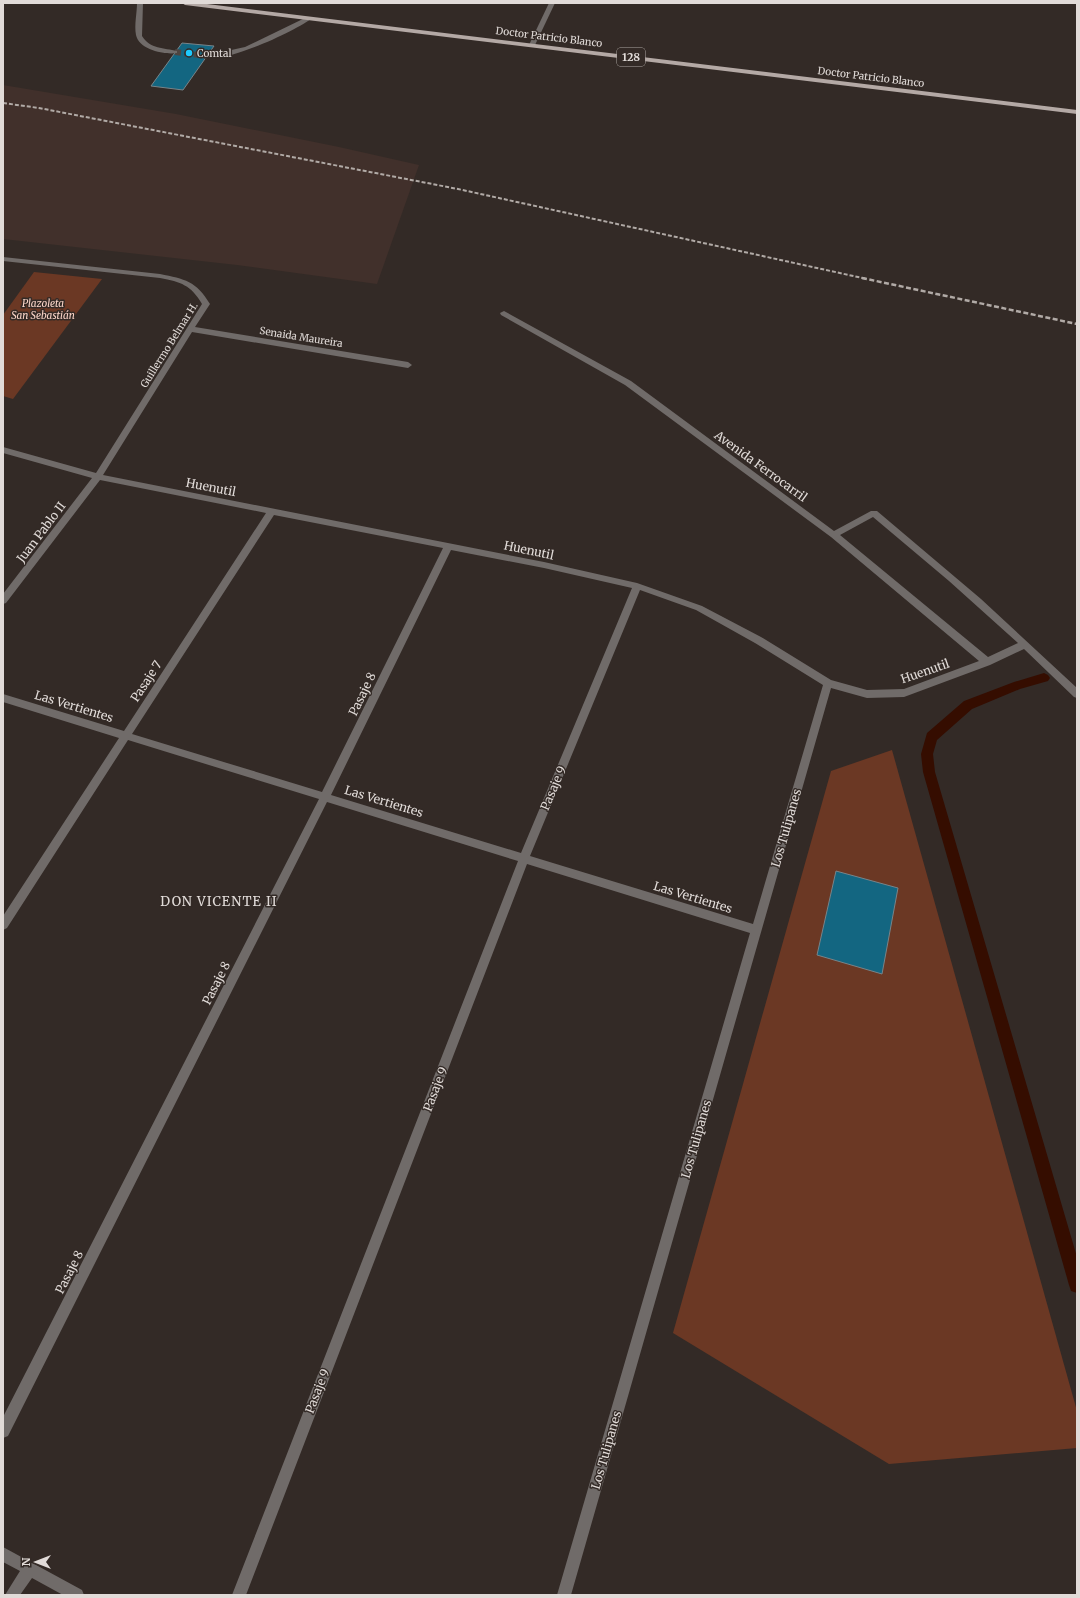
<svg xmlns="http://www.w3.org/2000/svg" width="1080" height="1598" viewBox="0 0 1080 1598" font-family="Merriweather,serif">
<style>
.built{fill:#41302b}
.green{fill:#6b3824}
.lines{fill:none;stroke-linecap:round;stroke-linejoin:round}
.stream{fill:#350d00;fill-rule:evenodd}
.building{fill:#136681;stroke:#788489}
.minor-tunnel{stroke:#4d4541;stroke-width:6;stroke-dasharray:6 3.5;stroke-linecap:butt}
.minor{fill:#706b69;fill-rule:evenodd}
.major{fill:#b4a9a5;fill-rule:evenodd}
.rail-far1{stroke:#b1aaa6;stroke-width:2;stroke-dasharray:4 2;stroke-linecap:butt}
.rail{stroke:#b1aaa6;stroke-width:2.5;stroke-dasharray:5 2.5;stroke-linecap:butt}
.poi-dot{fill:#1fc9fd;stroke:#332a26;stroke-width:1.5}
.labels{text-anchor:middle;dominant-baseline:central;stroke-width:3;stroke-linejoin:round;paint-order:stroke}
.far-street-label{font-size:10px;fill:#e1dbd8;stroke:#332a26}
.far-poi-label{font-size:10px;fill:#e1dbd8;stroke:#332a26;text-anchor:start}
.far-park-label{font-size:10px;font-style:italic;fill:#fcd6c9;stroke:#332a26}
.shield{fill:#332a26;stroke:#ada6a3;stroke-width:1}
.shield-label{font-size:11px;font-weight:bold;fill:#e1dbd8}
.street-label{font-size:12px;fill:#e1dbd8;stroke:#332a26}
.neighbourhood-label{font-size:13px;letter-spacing:1px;fill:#e1dbd8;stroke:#332a26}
</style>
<rect width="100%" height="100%" fill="#332a26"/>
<polygon class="built" points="3,85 176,114 339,147 419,165 377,284 237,265 3,239"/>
<g class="green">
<polygon points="34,272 102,279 13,399 3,396 3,315"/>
<polygon points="892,750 1077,1411 1077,1448 889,1464 673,1333 831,771"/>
</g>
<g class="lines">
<polygon class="stream" points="1044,673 1048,675 1050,678 1048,681 1020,689 972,709 937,740 933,754 935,772 1077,1257 1077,1293 1071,1291 1069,1285 923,772 921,754 927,733 964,701 1014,682"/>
</g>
<g class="building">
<polygon points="182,43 214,46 183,90 151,86"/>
<polygon points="836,871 898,888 882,974 817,955"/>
</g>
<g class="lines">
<polyline class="minor-tunnel" points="175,52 207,56"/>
<g class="minor">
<path d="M137,3H143L142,36C150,49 164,48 177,51V53C165,55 139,50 136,35C134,25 137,13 137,3Z"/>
<polygon points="549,3 555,3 535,45 530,46 529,45"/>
<path d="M307,17L312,18C298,30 219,67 204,56L245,47Z"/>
<path d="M3,257L160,274C185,279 196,281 210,304L195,327L408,362L412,365L408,368L192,332L103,475L544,562L637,583L702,606L761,637L831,680L867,690L904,689L979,661L831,537L625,385L501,315L500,313L504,311L631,381L834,531L871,511H877L981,599L1077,688V698L1074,697L1024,649L990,665L904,697L867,698L831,688L571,1595H557L750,933L527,864L246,1595H232L518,861L327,802L8,1436L3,1438V1417L319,799L128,740L7,928L3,930V916L119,738L3,702V694L124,731L266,513L100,480L6,603L3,604V594L92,478L3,453V447L96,473L202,304C191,285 181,282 160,278L3,261ZM274,515L443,548L322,792L132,734ZM873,517L949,581L1018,643L988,657L840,535ZM451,550L544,568L632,588L521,853L331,795ZM640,590L696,610L755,643L823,685L753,924L530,856Z"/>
<polygon points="3,1547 82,1590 84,1595 63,1595 32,1578 20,1595 5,1595 20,1571 3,1562"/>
</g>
<polygon class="major" points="182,3 199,3 1077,110 1077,114 185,5"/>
<polyline class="rail-far1" points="3,103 39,108 458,189 867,279"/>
<polyline class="rail" points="862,278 1077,324"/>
</g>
<circle class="poi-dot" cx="189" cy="53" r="4"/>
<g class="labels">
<g class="far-street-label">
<text transform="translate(549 37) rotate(7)">Doctor Patricio Blanco</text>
<text transform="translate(871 77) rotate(7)">Doctor Patricio Blanco</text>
<text transform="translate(301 337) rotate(9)">Senaida Maureira</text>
<text transform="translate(169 345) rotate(-58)">Guillermo Belmar H.</text>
</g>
<g class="far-poi-label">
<text x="197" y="53">Comtal</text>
</g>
<g class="far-park-label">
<text x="43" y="303">Plazoleta<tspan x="43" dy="12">San Sebastián</tspan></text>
</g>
<rect class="shield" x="617" y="48" width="28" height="18" rx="3"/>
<g class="shield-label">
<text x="631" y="57">128</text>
</g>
<g class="street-label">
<text transform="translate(761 466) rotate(36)">Avenida Ferrocarril</text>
<text transform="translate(211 487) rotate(11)">Huenutil</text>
<text transform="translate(41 532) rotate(-53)">Juan Pablo II</text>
<text transform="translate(529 550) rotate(12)">Huenutil</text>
<text transform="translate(925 671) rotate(-19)">Huenutil</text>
<text transform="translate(146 681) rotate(-57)">Pasaje 7</text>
<text transform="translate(362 694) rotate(-64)">Pasaje 8</text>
<text transform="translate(74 706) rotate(17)">Las Vertientes</text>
<text transform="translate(553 788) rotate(-67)">Pasaje 9</text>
<text transform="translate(384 801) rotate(17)">Las Vertientes</text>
<text transform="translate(786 828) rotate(-74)">Los Tulipanes</text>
<text transform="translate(693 897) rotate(17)">Las Vertientes</text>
<text transform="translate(216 983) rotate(-63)">Pasaje 8</text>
<text transform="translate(435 1089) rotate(-69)">Pasaje 9</text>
<text transform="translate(696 1139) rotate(-74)">Los Tulipanes</text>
<text transform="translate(69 1272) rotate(-63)">Pasaje 8</text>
<text transform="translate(317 1391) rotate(-69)">Pasaje 9</text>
<text transform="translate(606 1450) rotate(-74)">Los Tulipanes</text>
</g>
<g class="neighbourhood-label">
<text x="219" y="901">DON VICENTE II</text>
</g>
</g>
<rect width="1080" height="1598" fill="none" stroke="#e1dbd8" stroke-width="8"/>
<g transform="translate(36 1562) rotate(270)" stroke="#332a26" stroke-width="3" paint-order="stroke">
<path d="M0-3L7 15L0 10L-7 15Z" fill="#e1dbd8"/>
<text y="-6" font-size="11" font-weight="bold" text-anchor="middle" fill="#e1dbd8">N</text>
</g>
</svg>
